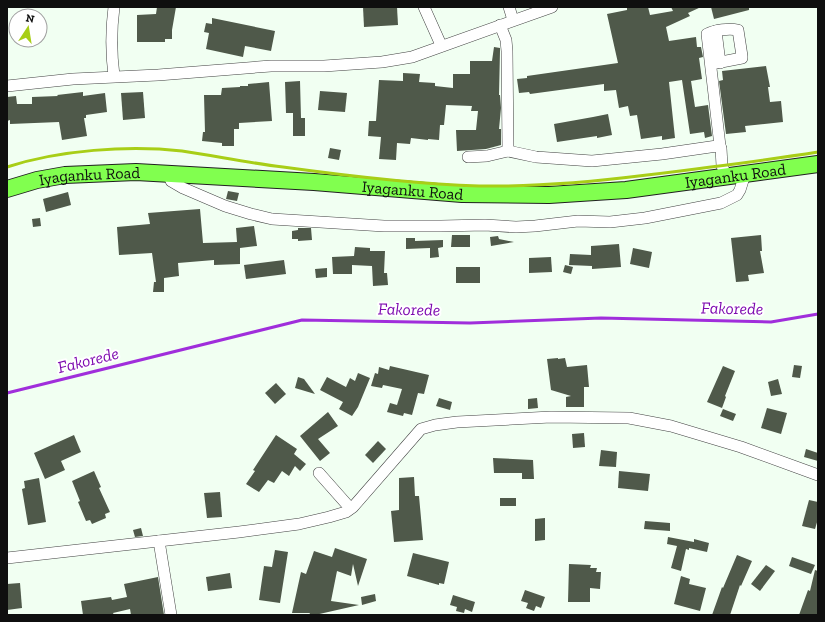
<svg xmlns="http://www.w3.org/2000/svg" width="825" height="622" viewBox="0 0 825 622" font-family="'Zilla Slab',serif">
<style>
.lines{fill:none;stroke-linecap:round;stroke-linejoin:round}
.stream{stroke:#a02edb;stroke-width:3}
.building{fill:#4f594a}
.minor-casing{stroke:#424242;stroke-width:12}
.highway-casing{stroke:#202020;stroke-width:18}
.minor{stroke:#fff;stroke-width:11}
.highway{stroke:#81ff4f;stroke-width:16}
.rail{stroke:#a8ce17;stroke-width:3}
.labels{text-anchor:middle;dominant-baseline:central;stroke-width:4;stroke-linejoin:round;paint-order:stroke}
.street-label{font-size:16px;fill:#0f0f0f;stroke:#fff}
.water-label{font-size:17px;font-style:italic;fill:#7d0aaf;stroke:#fff}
</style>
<rect width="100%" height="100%" fill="#f1fff2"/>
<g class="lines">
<polyline class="stream" points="7,393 302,320 470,323 601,318 771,322 818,314"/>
</g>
<g class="building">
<polygon points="157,7 176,7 172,30 172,39 165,39 165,42 137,42 137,15 156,14"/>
<polygon points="363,7 397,7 398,25 364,27"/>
<polygon points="627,7 648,7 650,15 673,11 671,7 701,7 688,13 690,16 666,27 669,41 696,37 697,47 701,47 703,57 699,58 702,79 691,81 695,107 708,105 712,136 705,138 704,132 690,134 682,80 669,82 675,138 662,140 662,136 641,139 637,115 630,116 628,106 619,108 616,90 604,91 604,84 530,94 529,92 519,93 517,79 527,78 527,76 618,63 607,14 627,10"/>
<polygon points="711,7 749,7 749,10 714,19"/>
<polygon points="212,18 275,31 271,51 245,46 243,57 206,49 209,33 204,32 206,23 212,24"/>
<polygon points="494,47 500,48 500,51 499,95 500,95 501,108 499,129 501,129 501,145 486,149 457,151 456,130 476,130 478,111 471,111 472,106 446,105 444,125 440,125 439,140 428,139 428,140 411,138 410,144 397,143 396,160 379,159 381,137 368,136 369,121 376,121 379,80 403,81 403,73 420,74 419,82 435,83 435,86 453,88 453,74 470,74 470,61 492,61"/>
<polygon points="766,66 770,87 768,87 770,102 781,101 783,122 745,126 746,132 726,134 719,81 723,80 722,71"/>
<polygon points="300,81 301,118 305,118 305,136 293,136 293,113 286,113 285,82"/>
<polygon points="269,82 272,121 239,123 239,129 234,129 234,146 222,146 222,143 202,141 203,132 205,132 204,95 221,95 222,88 240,87 240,86 248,86 248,84"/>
<polygon points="320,91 347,93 345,112 318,110"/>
<polygon points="83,92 83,96 105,93 107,112 86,115 86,118 84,118 87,136 62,140 59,122 10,124 10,120 7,121 7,97 16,96 17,104 32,104 32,97 58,96 57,95"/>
<polygon points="143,92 145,118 123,120 121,93"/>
<polygon points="608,114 612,135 597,138 597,136 557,142 554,124 593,117"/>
<polygon points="330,148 341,150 339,160 328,158"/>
<polygon points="228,191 239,193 237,201 226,199"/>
<polygon points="68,192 71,205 46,212 43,199"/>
<polygon points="200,209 203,243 237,242 236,228 254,226 257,246 240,248 240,264 214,265 214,260 178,263 179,276 164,278 164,292 153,292 154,282 156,282 152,253 119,255 117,227 150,224 148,213"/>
<polygon points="40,218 41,226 33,227 32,219"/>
<polygon points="298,228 311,228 312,240 298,241 298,239 292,239 292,231 298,230"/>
<polygon points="452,235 470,235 470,247 451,247"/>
<polygon points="761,235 762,251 760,251 764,273 748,275 749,281 736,282 731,238"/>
<polygon points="498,236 499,239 514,242 491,246 490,237"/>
<polygon points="406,238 415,238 415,241 443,240 443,247 438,248 439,257 430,258 430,248 406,249"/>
<polygon points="619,244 621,267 592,269 592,266 569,265 570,254 591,255 591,246"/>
<polygon points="355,247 370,248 370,251 385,251 384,273 387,273 388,285 373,286 372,266 352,265 352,274 333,274 332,257 354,256"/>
<polygon points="633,248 652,252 649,268 630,264"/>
<polygon points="551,257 552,272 529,273 529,258"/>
<polygon points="284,260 286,274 246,279 244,265"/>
<polygon points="565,265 573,267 571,274 563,272"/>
<rect x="456" y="267" width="24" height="16"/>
<polygon points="327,268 327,277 316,278 315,269"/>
<polygon points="558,358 558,359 565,358 567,367 587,365 589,387 584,387 584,407 566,407 566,397 571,396 551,390 547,359"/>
<polygon points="794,365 802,366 800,378 792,377"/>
<polygon points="390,366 429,375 424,394 418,393 412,415 404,413 403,416 387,412 390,403 397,405 402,389 383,385 382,388 371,386 375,373 378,374 379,367 389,370"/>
<polygon points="723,366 735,371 725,396 726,397 722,408 707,402"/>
<polygon points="358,373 370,378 358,407 352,416 339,409 343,402 320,390 327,377 346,387 350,378 355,381"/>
<polygon points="298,377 304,379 315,394 295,388"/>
<polygon points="778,379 782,394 771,396 768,382"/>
<polygon points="276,383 286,394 275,404 265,393"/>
<polygon points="439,398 452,402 450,410 436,406"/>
<polygon points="537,398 538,408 528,409 528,399"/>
<polygon points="767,408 787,413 781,434 761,428"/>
<polygon points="723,409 736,414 733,421 720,416"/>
<polygon points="328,412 338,426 318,439 330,453 320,461 300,436"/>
<polygon points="584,433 585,447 573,448 572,434"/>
<polygon points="74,435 81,452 61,461 65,470 45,479 34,453"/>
<polygon points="276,435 297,449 294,454 306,464 300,471 295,466 289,476 282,471 274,483 268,480 259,492 246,484 255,471 253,470"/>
<polygon points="378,441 386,449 373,463 365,455"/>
<polygon points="806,449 818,453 818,461 804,457"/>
<polygon points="601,450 617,452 616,467 599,466"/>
<polygon points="493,458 533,460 534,479 522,479 522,473 494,473"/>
<polygon points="94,471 101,487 99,488 110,512 105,514 106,518 92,524 90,520 86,521 78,502 80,501 72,481"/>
<polygon points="619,471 650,474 648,491 618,488"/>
<polygon points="414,477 415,496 419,496 423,540 394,542 391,511 399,510 399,478"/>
<polygon points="39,478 46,522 28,525 22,489 25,488 24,481"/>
<polygon points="220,492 222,517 207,518 204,493"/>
<rect x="500" y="498" width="16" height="8"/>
<polygon points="809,500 818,502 818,519 815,529 802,526"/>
<polygon points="545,518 545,540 535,541 535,519"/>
<polygon points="645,521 670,523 670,531 644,529"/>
<polygon points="141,528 143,536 135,537 133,530"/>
<polygon points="668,537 694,542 694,539 709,543 707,552 689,548 689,550 686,549 681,571 671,568 677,546 667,544"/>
<polygon points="335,548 367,559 358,586 353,564 351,576 337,571 331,601 359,605 315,615 309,615 310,613 292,613 301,572 306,574 314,551 332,557"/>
<polygon points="275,550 288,552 280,603 259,600 264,566 272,567"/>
<polygon points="413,553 449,562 444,584 439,583 439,585 407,576"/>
<polygon points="737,555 752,561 741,586 740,585 730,615 712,615 722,587 723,588"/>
<polygon points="792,557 815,565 811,574 789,566"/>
<polygon points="569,564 591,565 590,568 597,568 596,572 601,572 600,589 590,588 590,602 568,602"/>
<polygon points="766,565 775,571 760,591 751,584"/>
<polygon points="815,570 818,571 818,615 799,615 808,590 810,591"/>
<polygon points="230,573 232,588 208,591 206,577"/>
<polygon points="681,576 690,579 689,584 706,588 700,611 674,604"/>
<polygon points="158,577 164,615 131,615 130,609 113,613 114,615 83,615 81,601 111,597 112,600 127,597 124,584"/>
<polygon points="20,583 22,608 7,610 7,584"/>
<polygon points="525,590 545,597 541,608 536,606 534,611 526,608 528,603 521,601"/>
<polygon points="375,594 376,601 362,605 361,597"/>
<polygon points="453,595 475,602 472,612 465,609 464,613 456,611 457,607 450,605"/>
</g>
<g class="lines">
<defs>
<g id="minor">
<polyline points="424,7 441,45"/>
<polyline points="509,7 513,20"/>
<polyline points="500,25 506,40 507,51 508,151"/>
<polyline points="716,31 720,63"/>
<path d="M711,64L742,58V56L738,30C729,28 715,30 707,34L720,146"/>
<path d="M114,76C111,53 111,30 114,7"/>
<polyline points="7,86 73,79 158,75 271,66 324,66 382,62 412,57 552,7"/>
<polyline points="468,157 487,156 508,151 536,157 592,161 662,154 717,146 721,148 722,166 727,177"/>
<polyline points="169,173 171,181 183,188 225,206 251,214 272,219 384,226 441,226 485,225 516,227 535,226 578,221 610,222 645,218 721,203 737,195 740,190 745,174"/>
<polyline points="319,473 350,508"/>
<polyline points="159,541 171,615"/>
<polyline points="7,558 239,532 299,524 329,517 346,512 353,507 421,429 435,425 457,422 551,417 629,418 671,426 741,447 818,475"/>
</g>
<g id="highway">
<path id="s1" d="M7,189L37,180L65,175L136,172L314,182L462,194L549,195L626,190L818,164"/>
</g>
</defs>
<use href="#minor" class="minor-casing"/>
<use href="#highway" class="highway-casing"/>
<use href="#minor" class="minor"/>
<use href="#highway" class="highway"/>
<path class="rail" d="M7,167C59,150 128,145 182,151C216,156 249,163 283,167C348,176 414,184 479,186C536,187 591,182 647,175C704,168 761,161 818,152"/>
</g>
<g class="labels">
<g class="street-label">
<text stroke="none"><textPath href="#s1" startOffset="732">Iyaganku Road</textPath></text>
<text stroke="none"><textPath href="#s1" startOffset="84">Iyaganku Road</textPath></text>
<text stroke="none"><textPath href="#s1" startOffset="408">Iyaganku Road</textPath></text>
</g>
<g class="water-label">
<text transform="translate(732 308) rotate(1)">Fakorede</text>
<text transform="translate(409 309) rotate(1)">Fakorede</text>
<text transform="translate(88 360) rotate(-14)">Fakorede</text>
</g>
</g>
<rect width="825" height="622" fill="none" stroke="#0f0f0f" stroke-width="16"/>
<g transform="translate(28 28) rotate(12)"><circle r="19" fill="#ffffff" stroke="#9f9f9f"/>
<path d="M0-3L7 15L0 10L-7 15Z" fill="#a8ce17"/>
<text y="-6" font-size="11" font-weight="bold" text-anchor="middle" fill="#0f0f0f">N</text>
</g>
</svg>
